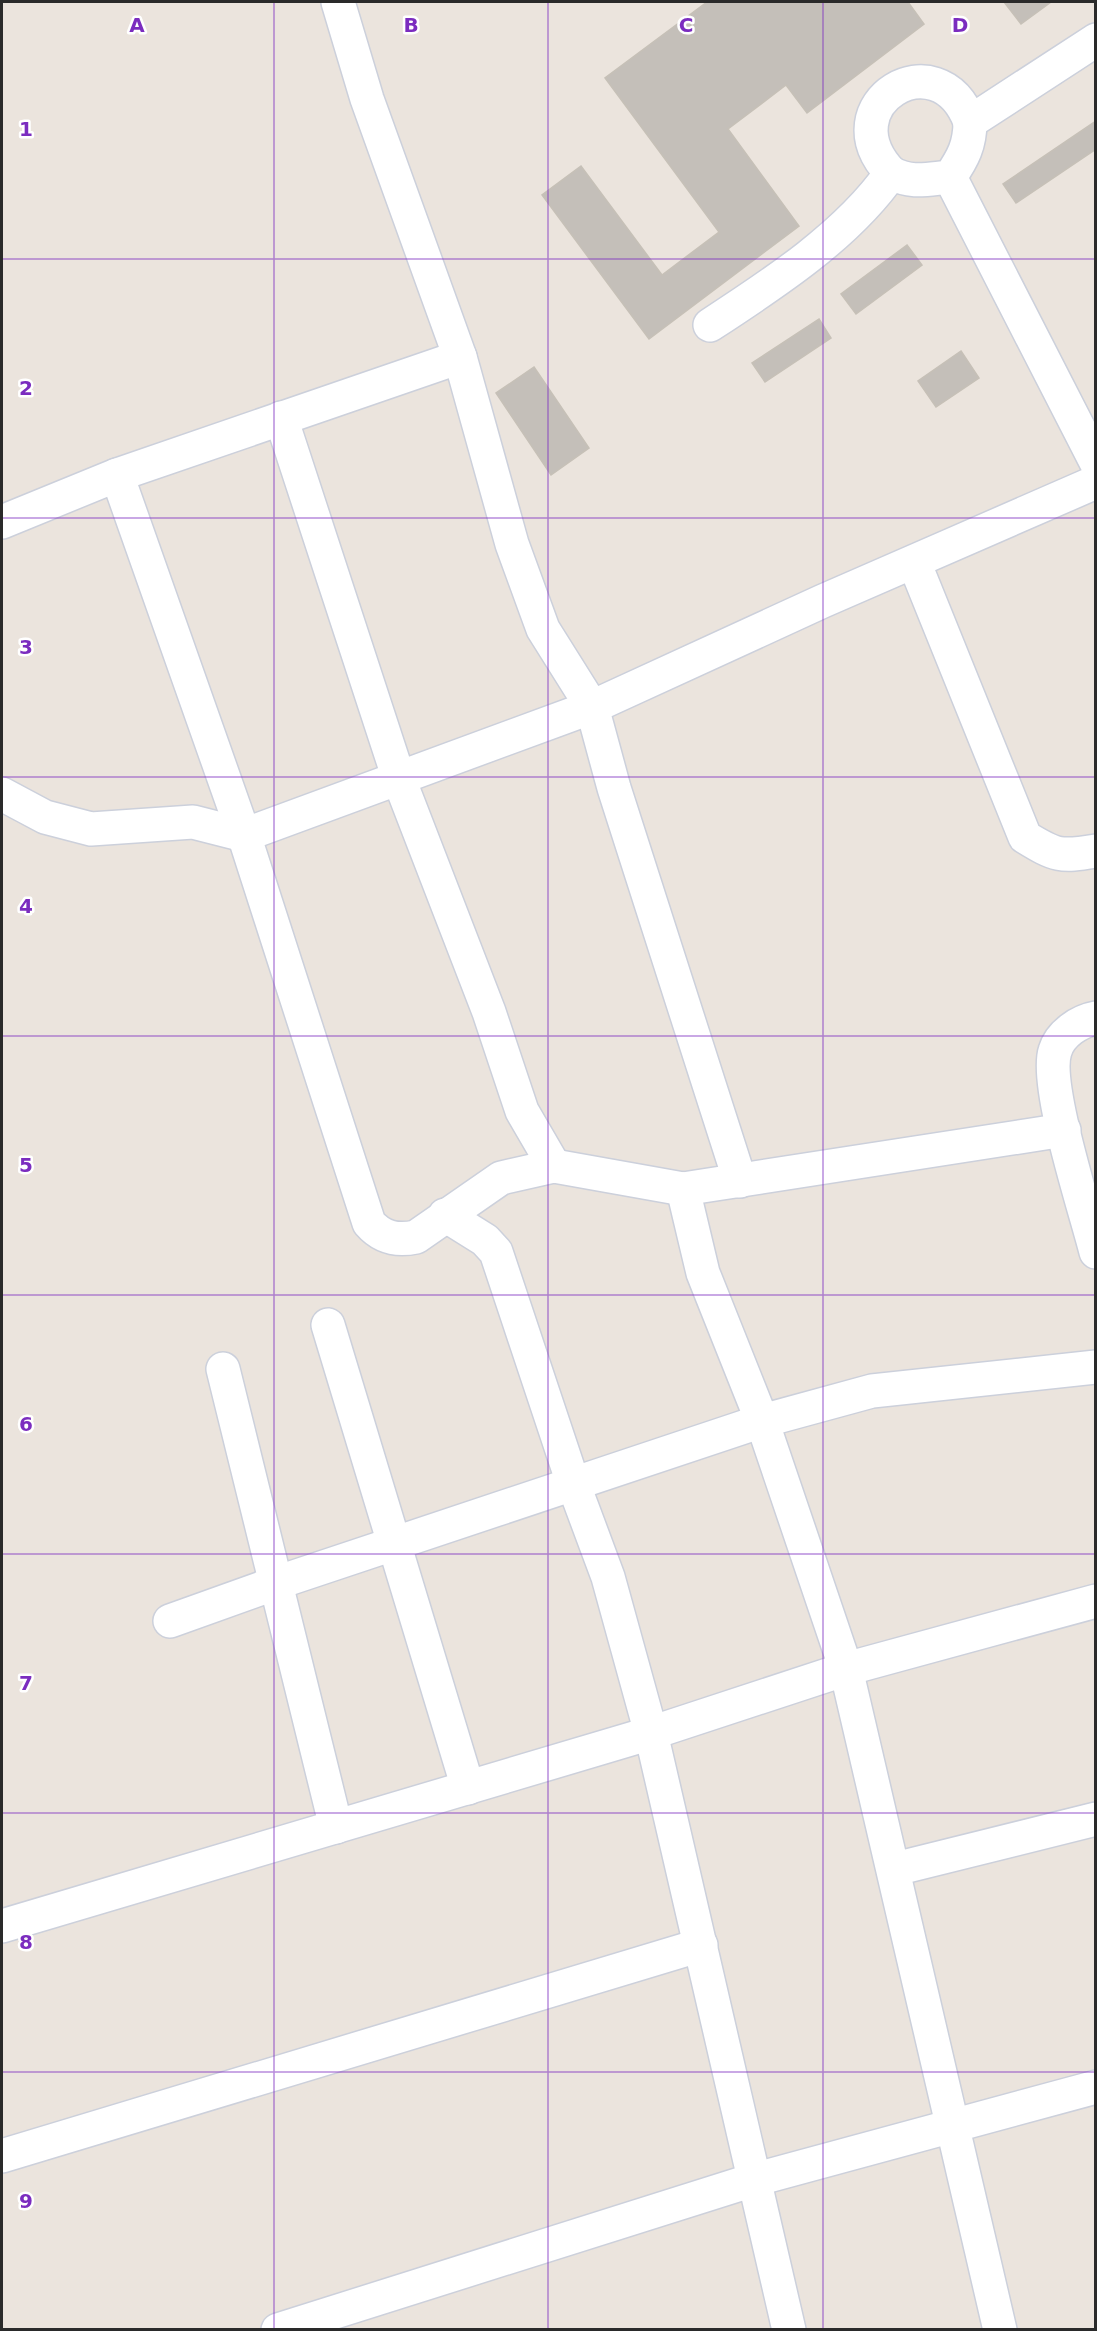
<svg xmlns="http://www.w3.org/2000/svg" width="1097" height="2331" viewBox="0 0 1097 2331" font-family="'DejaVu Sans',sans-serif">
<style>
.building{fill:#c4bfb9;stroke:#c6c0b7;stroke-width:1.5}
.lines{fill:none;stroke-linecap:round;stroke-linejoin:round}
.minor-casing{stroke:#ccd0db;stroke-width:36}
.minor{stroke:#fff;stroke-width:33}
.grid{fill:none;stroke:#7b2cbf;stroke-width:1.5;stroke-opacity:0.55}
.grid-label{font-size:20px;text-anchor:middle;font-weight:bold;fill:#7b2cbf;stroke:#fff;stroke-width:5;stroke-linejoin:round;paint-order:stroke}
</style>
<rect width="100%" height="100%" fill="#ebe4dd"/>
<g class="building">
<polygon points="707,2 908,2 924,24 807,113 786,85 728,129 799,226 649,339 542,195 581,166 662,275 719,232 605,78"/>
<polygon points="1004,2 1051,2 1021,24"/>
<polygon points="1096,121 1096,149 1016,203 1003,184"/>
<polygon points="907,245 922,265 856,314 841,294"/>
<polygon points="819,319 831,338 765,382 752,363"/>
<polygon points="961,351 979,378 936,407 918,381"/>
<polygon points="534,367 589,448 551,475 496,393"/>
</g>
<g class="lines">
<defs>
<g id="minor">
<polyline points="338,2 367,99 460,357 512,544 543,629 592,707 614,788 740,1181"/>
<path d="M891,173C826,105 938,36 970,122"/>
<polyline points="950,177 1096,462"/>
<path d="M710,325C773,284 848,235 891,173C913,184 927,179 950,177C963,158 970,145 970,122L1096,40"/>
<polyline points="281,418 399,779 489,1012 522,1111 554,1166"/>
<path d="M117,475L244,835L369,1223C382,1238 397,1241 416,1237L501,1178L554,1166L683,1189L1064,1130"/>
<polyline points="2,522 117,475 460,357"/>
<path d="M914,562L1025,837C1056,856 1060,857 1096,851"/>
<polyline points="2,794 45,817 91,829 193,822 244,835 592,707 823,601 1096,482"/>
<path d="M1096,1018C1079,1021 1060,1034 1055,1051C1044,1085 1086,1212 1096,1252"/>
<polyline points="683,1189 703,1273 762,1421 846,1669 1000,2330"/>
<polyline points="445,1215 485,1240 496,1252 573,1483 608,1577 651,1733 789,2330"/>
<polyline points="328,1325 468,1788"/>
<polyline points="223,1369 336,1827"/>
<polyline points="170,1621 276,1583 762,1421 872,1391 1096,1367"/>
<polyline points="895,1869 1096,1819"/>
<polyline points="2,1926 651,1733 846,1669 1096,1601"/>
<polyline points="2,2156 701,1945"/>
<polyline points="278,2330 753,2180 1096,2087"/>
</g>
</defs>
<use href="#minor" class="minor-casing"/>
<use href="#minor" class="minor"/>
</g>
<path class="grid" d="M274,2V2330M548,2V2330M823,2V2330M2,259H1096M2,518H1096M2,777H1096M2,1036H1096M2,1295H1096M2,1554H1096M2,1813H1096M2,2072H1096"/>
<g class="grid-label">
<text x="137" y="32">A</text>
<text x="411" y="32">B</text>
<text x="686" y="32">C</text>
<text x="960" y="32">D</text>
<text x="26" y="136">1</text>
<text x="26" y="395">2</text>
<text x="26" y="654">3</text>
<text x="26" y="913">4</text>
<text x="26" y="1172">5</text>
<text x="26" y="1431">6</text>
<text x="26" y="1690">7</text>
<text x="26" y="1949">8</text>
<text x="26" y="2208">9</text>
</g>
<rect width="1097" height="2331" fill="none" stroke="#2a2a2a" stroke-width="6"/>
</svg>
